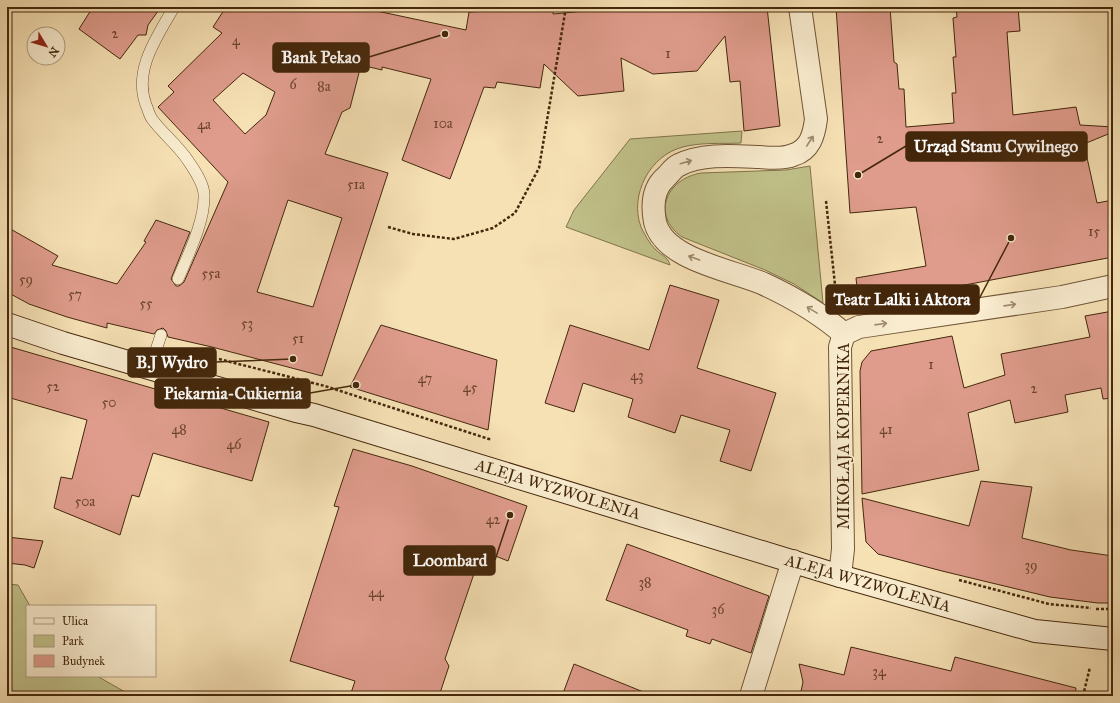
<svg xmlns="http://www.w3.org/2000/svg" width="1120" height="703" viewBox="0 0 1120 703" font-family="'IM FELL Great Primer',serif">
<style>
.green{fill:#c1c18a;stroke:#82744a}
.building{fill:#df9c8c;stroke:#44270b;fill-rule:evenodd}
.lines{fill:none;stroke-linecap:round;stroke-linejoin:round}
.lane-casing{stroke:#705636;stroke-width:12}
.street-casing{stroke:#705636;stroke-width:24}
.secondary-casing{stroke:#44270b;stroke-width:24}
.path{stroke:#44270b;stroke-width:2.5;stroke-dasharray:3 2;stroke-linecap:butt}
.lane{stroke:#f9eccf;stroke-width:11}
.street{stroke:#f9eccf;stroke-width:22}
.secondary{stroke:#f9eccf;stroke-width:22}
.oneway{stroke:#9e8a6d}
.labels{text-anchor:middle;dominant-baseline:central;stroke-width:3.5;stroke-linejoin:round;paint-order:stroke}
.number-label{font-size:14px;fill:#6b442b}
.street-label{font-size:16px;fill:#44270b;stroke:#f9eccf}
.leader{fill:none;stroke:#44270b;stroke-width:1.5}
.callout-dot{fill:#44270b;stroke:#f9eccf;stroke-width:1.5}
.callout{fill:#44270b;stroke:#44270b;stroke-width:1.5}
.callout-label{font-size:17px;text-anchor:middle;font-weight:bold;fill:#fff}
</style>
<rect width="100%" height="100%" fill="#f6e1b5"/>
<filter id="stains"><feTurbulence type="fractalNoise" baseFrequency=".005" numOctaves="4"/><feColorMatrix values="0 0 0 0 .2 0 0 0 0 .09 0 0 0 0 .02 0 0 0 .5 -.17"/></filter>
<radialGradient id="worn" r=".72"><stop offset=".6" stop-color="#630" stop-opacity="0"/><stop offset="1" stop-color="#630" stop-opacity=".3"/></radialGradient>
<g class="green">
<path d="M742,131L741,143C723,144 701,142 683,147C650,155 629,195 641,227C645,235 649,243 656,250C661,255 668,257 670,265L566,227L574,210L630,139Z"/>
<path d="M810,166L823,303L794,284L765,270L682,237C651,215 666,179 701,173L786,170Z"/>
<polygon points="7,584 18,585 30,606 27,606 27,676 97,676 132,696 7,696"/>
</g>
<g class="building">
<polygon points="93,7 161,7 148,25 146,35 138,35 120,59 79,29"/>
<path d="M226,7H358L466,30L469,12L554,8L553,14L607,9V7H767L780,126L744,131L740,81L730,82L725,36L697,71L653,74L621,58L624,91L578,96L544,64L540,88L497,82L495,88L484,87L450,179L402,160L431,79L382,67V70L361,65L350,108L342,112L325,154L388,173L322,376L212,347L168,337L166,331L163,328L157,330L154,334L107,323V328L67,317L29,304L7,292V227L58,256L52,265L117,284L146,242L144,241L156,220L190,232L171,279L176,286H179L184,282L228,182L158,107L174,92L168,86L222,33L213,27ZM243,73L275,92L266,115L245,134L213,100ZM288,200L342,218L313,307L257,292Z"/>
<polygon points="836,7 890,7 894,62 897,64 899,89 904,89 906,127 954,123 952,93 956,93 953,57 956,57 953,18 957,17 956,7 1018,7 1020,31 1007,32 1013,115 1076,107 1080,125 1113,127 1113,132 1084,144 1097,203 1113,200 1113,257 859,305 856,278 926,266 916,207 850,213"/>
<polygon points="670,285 719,300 697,368 776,393 751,471 720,461 730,430 681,415 675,433 628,417 633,399 583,383 574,412 545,403 570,325 649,350"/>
<polygon points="1113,311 1113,398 1103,399 1101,388 1065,395 1068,412 1015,423 1010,400 968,413 979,470 862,494 860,371 862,362 871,351 952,336 964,388 1005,375 1001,354 1090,337 1085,316"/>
<polygon points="381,325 497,360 488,430 350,387"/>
<polygon points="7,346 269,422 252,481 153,453 139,497 132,495 120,535 54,508 61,477 72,479 87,420 7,397"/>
<polygon points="353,449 412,466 527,506 508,561 493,555 491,560 480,556 445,659 449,666 439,696 350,696 355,681 290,661 339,507 334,506"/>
<polygon points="981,481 1032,487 1022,538 1071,550 1113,556 1113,603 1098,603 1050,597 942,571 878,554 866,542 862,498 969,526"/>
<polygon points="7,537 43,541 34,568 25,565 7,563"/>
<polygon points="627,544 769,596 751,653 712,639 710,644 686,636 688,630 606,600"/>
<polygon points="851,647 951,671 955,657 1076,688 1075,696 800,696 803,682 799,664 844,675"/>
<polygon points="574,664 651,695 651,696 562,696"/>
</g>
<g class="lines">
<defs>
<g id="lane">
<path d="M174,7C157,37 133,70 146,105C148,109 149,115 152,119C163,134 179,146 189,162C195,171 204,184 204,195C205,221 188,255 178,279"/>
<polyline points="150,368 161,335"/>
</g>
<g id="street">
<path d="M800,7L816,119C814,135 810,150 793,155C784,159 770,158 760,157C735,156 702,153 679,165C674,167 670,173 666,177C653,188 652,206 655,222C664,260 732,270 764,284C792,297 820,313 844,334"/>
<polyline points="844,334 859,327 1062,297 1113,286"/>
<polyline points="840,576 843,549 840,347 844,334"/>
<polyline points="751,696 793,561"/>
</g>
<polyline id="secondary" points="7,324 63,343 296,411 314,415 840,576 1035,631 1113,639"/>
</defs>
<use href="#lane" class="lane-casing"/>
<use href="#street" class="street-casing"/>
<use href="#secondary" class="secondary-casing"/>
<g class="path">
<polyline points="826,201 836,294"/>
<polyline points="388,227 413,234 454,239 493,228 515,213 539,168 566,7"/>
<polyline points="219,359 325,386 492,440"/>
<polyline points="959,580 1049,604 1091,608"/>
<polyline points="1096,609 1113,609"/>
<polyline points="1083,696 1090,667"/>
</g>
<use href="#lane" class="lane"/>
<use href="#street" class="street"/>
<use href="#secondary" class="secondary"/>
</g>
<defs><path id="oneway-shaft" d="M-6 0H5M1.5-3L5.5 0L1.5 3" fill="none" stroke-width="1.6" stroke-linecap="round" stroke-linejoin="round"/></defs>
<g class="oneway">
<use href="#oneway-shaft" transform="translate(810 141) rotate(-57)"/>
<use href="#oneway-shaft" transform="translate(686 162) rotate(-16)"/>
<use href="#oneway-shaft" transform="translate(694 258) rotate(-160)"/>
<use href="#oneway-shaft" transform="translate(1010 305) rotate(-8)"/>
<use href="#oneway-shaft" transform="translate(812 310) rotate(-149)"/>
<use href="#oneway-shaft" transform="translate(881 324) rotate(-8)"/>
</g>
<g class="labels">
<g class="number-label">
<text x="115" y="33">2</text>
<text x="236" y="40">4</text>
<text x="668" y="53">1</text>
<text x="293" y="84">6</text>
<text x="324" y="86">8a</text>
<text x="443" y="123">10a</text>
<text x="204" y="124">4a</text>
<text x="880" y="138">2</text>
<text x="356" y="184">51a</text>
<text x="1094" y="231">15</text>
<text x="211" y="273">55a</text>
<text x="26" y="279">59</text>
<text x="75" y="294">57</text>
<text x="146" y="303">55</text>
<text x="247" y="323">53</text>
<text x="298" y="338">51</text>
<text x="931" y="364">1</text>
<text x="637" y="375">43</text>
<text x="425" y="378">47</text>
<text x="53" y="386">52</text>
<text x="470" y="387">45</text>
<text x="1034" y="388">2</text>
<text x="109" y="402">50</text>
<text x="179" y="429">48</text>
<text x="886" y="429">41</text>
<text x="234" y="444">46</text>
<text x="85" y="501">50a</text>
<text x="493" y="519">42</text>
<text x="1031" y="565">39</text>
<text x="645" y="582">38</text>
<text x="376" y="592">44</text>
<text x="718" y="609">36</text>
<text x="879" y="671">34</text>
</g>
<g class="street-label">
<text transform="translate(843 436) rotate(-90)">MIKOŁAJA KOPERNIKA</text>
<text transform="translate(558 489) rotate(17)">ALEJA WYZWOLENIA</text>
<text transform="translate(868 583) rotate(16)">ALEJA WYZWOLENIA</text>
</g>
</g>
<path class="leader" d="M445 34L369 57M858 175L906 146M1011 238L979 299M293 359L216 362M356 385L310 393M510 515L495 560"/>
<g class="callout-dot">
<circle cx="445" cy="34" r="4"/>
<circle cx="858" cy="175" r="4"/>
<circle cx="1011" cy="238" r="4"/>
<circle cx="293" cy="359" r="4"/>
<circle cx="356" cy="385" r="4"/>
<circle cx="510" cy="515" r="4"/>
</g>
<g class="callout">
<rect x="273" y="43" width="96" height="29" rx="4"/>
<rect x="906" y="132" width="181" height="29" rx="4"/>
<rect x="826" y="285" width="153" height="29" rx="4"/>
<rect x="128" y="348" width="88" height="29" rx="4"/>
<rect x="155" y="379" width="155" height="29" rx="4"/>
<rect x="404" y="546" width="91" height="29" rx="4"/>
</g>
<g class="callout-label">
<text x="321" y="63">Bank Pekao</text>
<text x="996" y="152">Urząd Stanu Cywilnego</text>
<text x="902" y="305">Teatr Lalki i Aktora</text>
<text x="172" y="368">B.J Wydro</text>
<text x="233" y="399">Piekarnia-Cukiernia</text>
<text x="450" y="566">Loombard</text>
</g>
<rect width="1120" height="703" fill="none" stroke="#f6e1b5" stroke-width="24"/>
<rect x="8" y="8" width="1104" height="687" fill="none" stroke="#44270b" stroke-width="2"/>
<rect x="12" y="12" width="1096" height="679" fill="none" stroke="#44270b"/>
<rect x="26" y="605" width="130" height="72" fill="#f9eccf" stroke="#b19d81"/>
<rect x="34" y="618" width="20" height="6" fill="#f9eccf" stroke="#b19d81"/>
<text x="62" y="625" font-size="12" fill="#44270b">Ulica</text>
<rect x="34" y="635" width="20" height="12" fill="#c1c18a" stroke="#b19d81"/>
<text x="62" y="645" font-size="12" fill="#44270b">Park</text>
<rect x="34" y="655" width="20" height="12" fill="#df9c8c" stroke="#b19d81"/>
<text x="62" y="665" font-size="12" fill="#44270b">Budynek</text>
<g transform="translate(46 46) rotate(128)"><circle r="19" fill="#f9eccf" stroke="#b19d81"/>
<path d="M0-3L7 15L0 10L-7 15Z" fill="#8f2418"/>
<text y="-6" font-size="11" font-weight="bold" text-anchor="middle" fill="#44270b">N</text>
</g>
<rect width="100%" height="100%" filter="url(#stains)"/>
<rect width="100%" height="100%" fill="url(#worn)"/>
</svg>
